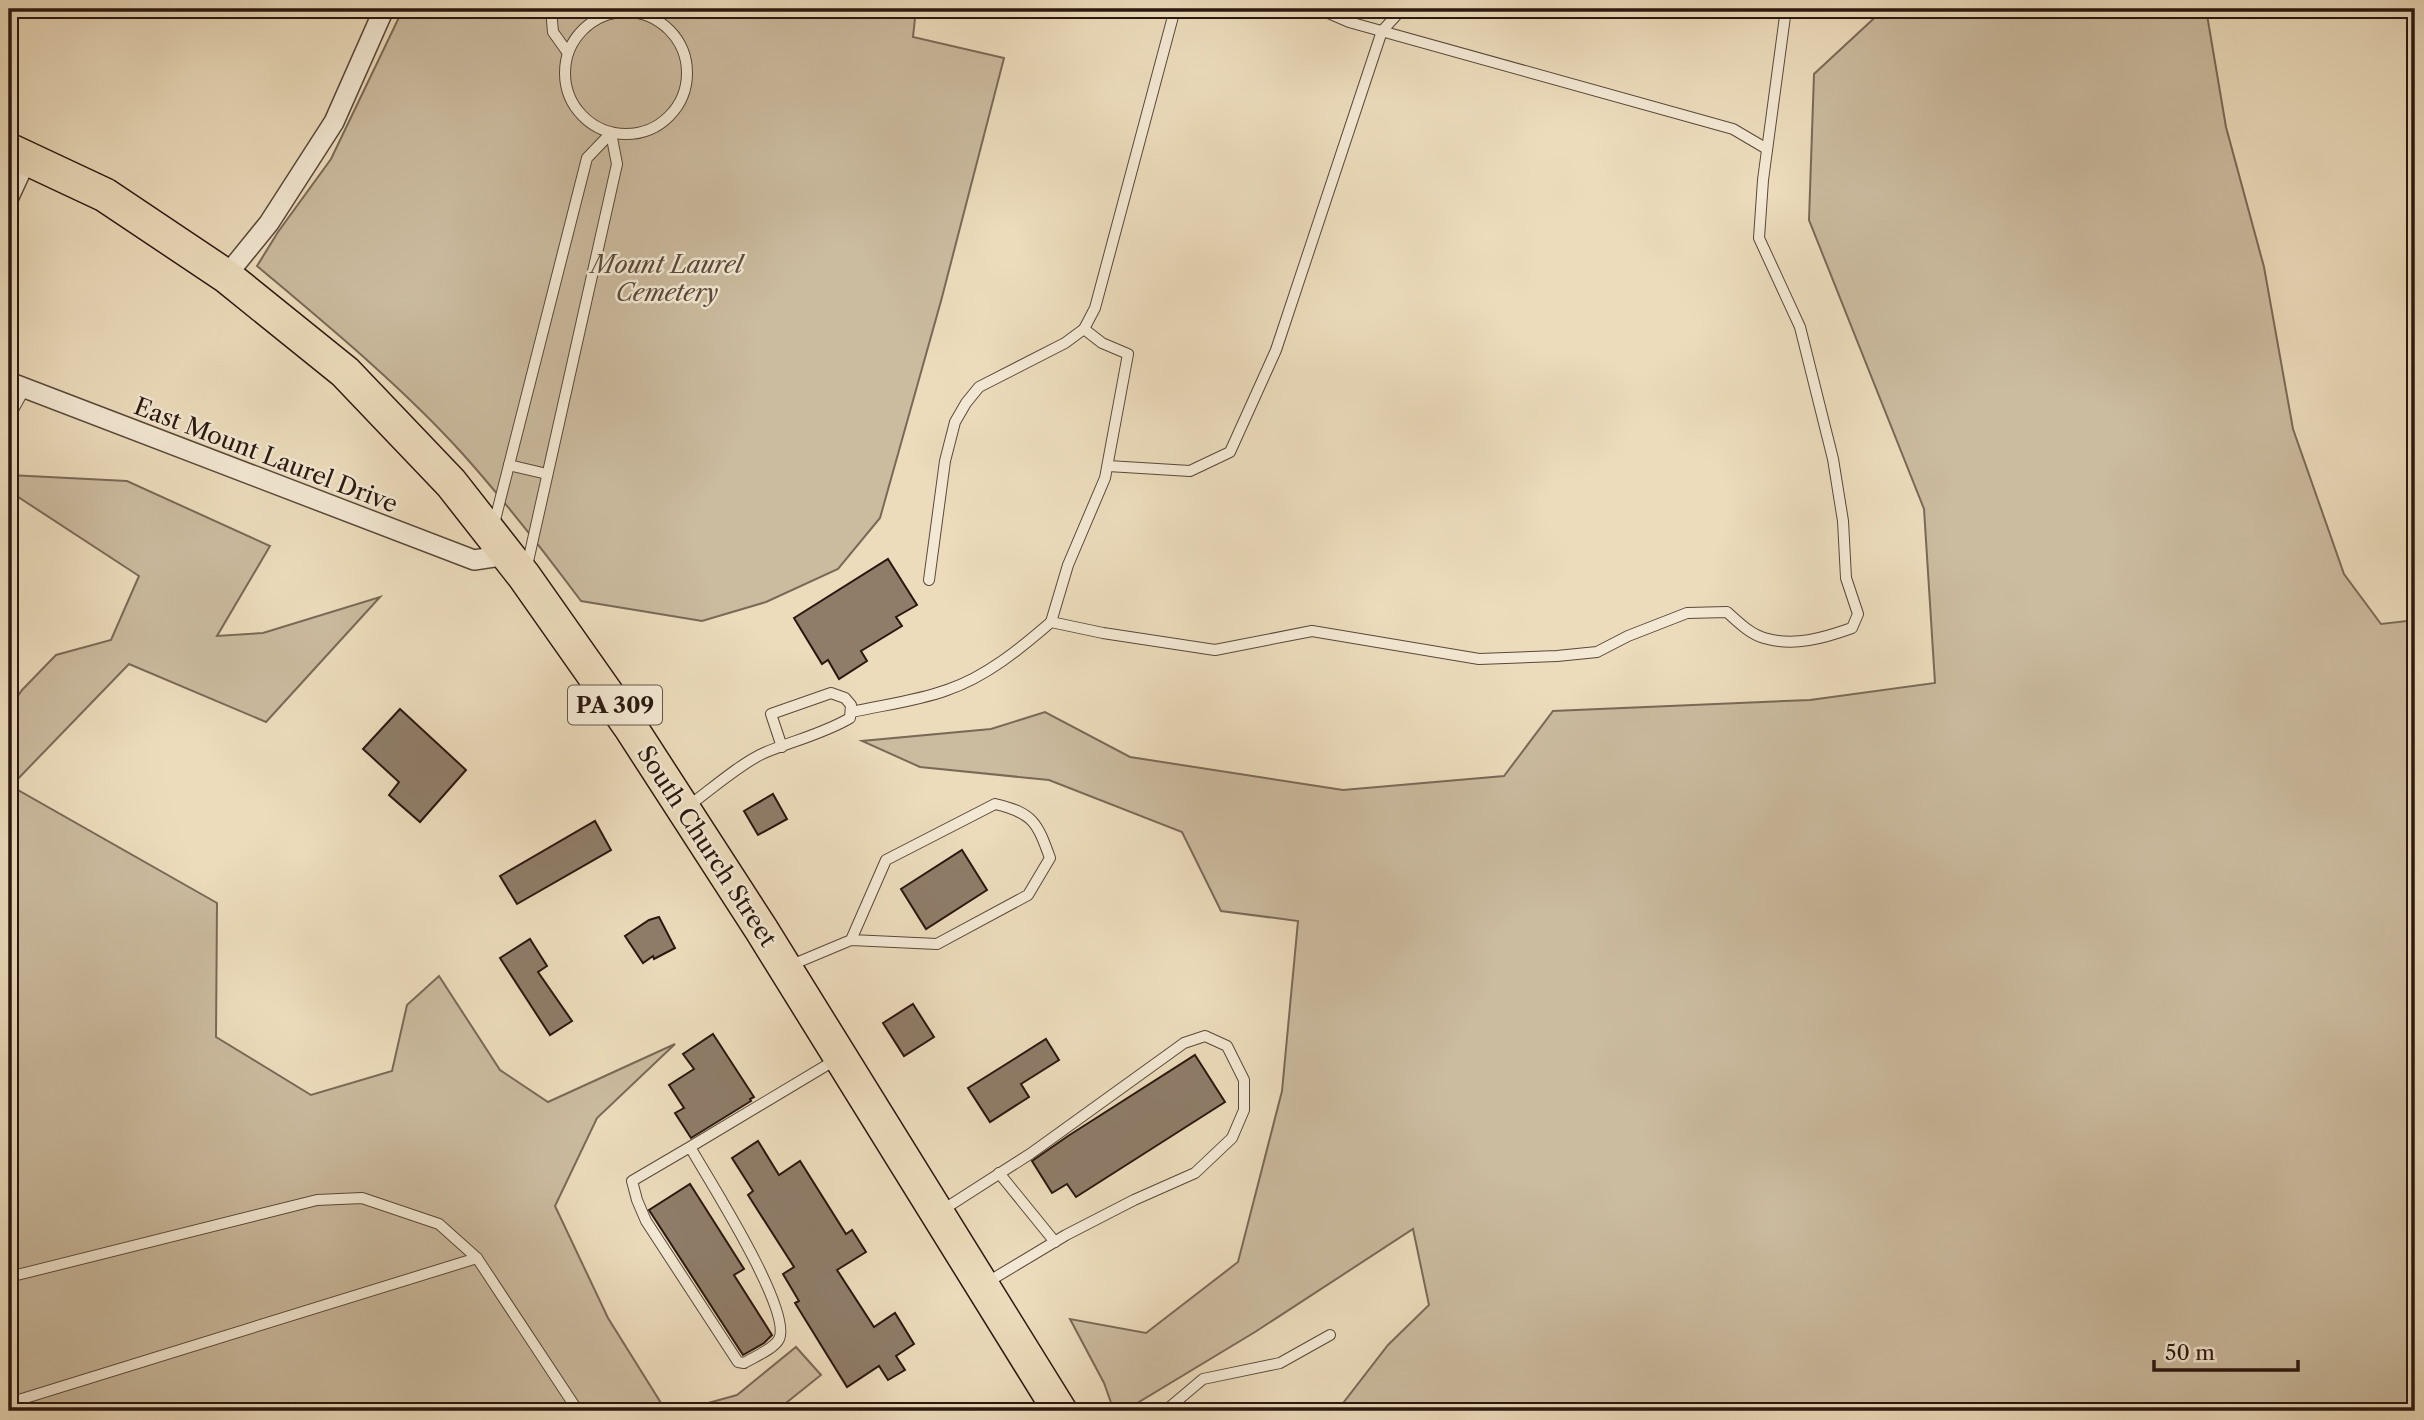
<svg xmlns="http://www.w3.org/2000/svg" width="2424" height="1420" viewBox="0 0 2424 1420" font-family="'Libre Caslon Text',serif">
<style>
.green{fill:#cbbb9f;stroke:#7a6957;stroke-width:2}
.building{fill:#8f7d69;stroke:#2a170f;stroke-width:2}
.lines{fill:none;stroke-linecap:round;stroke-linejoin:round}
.service-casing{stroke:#5a483a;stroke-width:12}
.minor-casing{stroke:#5a483a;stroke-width:22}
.trunk-casing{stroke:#2a170f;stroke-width:36}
.service{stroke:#f3e8d3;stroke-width:10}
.minor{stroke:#f3e8d3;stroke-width:19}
.trunk{stroke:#ecdcbc;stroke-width:33}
.labels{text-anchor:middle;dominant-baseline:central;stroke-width:5;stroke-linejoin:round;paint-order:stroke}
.shield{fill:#f3e8d3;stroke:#66564a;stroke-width:2}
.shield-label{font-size:23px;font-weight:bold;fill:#2a170f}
.park-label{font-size:24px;font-style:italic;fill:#5a483a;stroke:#f3e8d3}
.street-label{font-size:24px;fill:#2a170f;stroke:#f3e8d3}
</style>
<rect width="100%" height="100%" fill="#ecdcbc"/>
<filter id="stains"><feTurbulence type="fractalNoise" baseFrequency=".00286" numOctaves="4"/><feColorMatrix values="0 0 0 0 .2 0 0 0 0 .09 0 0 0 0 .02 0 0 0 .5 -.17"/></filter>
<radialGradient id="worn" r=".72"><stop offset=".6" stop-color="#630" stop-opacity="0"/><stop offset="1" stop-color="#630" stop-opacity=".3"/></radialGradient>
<g class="green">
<path d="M403,9H916L913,37L1004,58L941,301L880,518L838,569L766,602L702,621L581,601C543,550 504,500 461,452C399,384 327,325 257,266L278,232L331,159Z"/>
<polygon points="1884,9 2206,9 2226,127 2264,267 2293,429 2344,574 2381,624 2415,620 2415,1411 1337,1411 1388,1345 1429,1305 1413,1229 1255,1332 1124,1411 1114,1411 1104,1383 1070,1319 1146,1333 1238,1262 1282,1091 1298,921 1221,911 1182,832 1049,780 920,767 862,741 991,729 1045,712 1130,757 1343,790 1504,776 1553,711 1810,700 1935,683 1924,509 1809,220 1814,74"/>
<polygon points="9,475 127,481 270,546 217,636 263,633 380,597 266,722 129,664 11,786 217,903 216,1037 311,1095 392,1071 407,1005 439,976 500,1070 548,1102 675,1044 597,1118 555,1206 608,1318 666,1411 385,1411 362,1405 325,1411 9,1411 9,709 22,690 56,655 111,640 139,576 9,491"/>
<polygon points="796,1347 821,1375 776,1411 679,1411 737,1395"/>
</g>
<g class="building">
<polygon points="888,559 917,605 896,617 902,626 861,651 867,661 839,679 828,660 822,664 794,618"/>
<polygon points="400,709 466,770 420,822 389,795 399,782 363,749"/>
<polygon points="773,794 787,819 758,835 744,811"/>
<polygon points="595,821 611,850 517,904 500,876"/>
<polygon points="962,850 987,890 926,929 901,889"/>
<polygon points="659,917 675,948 654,959 653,956 643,963 625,936 649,920"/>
<polygon points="530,939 547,966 538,972 572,1021 550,1035 500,958"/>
<polygon points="913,1004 934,1037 904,1056 883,1023"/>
<polygon points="713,1034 754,1097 750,1099 751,1101 691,1138 675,1113 684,1108 669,1085 694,1069 683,1054"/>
<polygon points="1046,1039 1059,1060 1021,1084 1029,1097 990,1122 968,1088"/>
<polygon points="1195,1055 1225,1102 1076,1197 1067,1184 1052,1193 1032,1161 1068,1136"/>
<polygon points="758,1141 779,1175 800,1161 846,1234 852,1230 866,1252 837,1270 874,1327 895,1313 914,1344 896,1356 905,1370 888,1380 879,1366 847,1387 795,1303 799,1301 783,1274 794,1267 748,1195 753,1191 732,1158"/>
<polygon points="690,1184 744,1269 734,1275 772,1335 764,1343 743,1355 649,1210"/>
</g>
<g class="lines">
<defs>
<g id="service">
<polyline points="551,9 553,32 568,53"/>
<polyline points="1319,9 1349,22 1733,129 1767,149"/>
<polyline points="1657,9 1712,9"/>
<circle cx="626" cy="73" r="61"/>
<polyline points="9,417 25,388"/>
<polyline points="509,465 547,474"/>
<polyline points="1108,466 1190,471 1230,452 1276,350 1382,31 1402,9"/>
<polyline points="494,524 587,158 611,133 617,164 527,566"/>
<polyline points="929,580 945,461 955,422 966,403 979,387 1065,343 1084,329 1095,308 1175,9"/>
<polyline points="1051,622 1068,565 1105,478 1128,354 1102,343 1084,329"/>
<path d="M852,712C883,705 917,701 947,690C986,677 1021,648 1051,622L1103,633L1215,650L1312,631L1479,659L1557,656L1597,652L1628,636L1687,613L1727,612C1738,622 1750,634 1764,638C1794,647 1824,638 1852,628L1858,614L1846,578L1843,521L1833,459L1800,327L1759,238L1763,180L1786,9"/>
<path d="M687,807C708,792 741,763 764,753C792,741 823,734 850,718L851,705L845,698L831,693L771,714L782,747"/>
<path d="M789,966L851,940L937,944L1028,895L1050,858C1037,822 1033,813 995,804L886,860L851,940"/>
<path d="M690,1147L632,1181L637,1200L646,1221L738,1362L744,1363C754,1357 774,1349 779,1339C793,1311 707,1177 690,1147L837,1059"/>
<polyline points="999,1173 1055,1242"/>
<polyline points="941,1211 1030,1154 1184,1043 1205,1036 1227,1046 1244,1080 1244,1110 1232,1138 1195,1173 1134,1200 1066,1235 986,1283"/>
<polyline points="9,1277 317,1200 362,1198 439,1224 477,1258 578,1411"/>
<polyline points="9,1403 477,1258"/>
<polyline points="1169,1411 1171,1406 1203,1379 1280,1363 1330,1335"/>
</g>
<g id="minor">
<polyline points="9,197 27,158"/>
<polyline points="226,276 269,223 334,122 384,9"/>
<polyline points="9,382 474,560 507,555"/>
</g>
<polyline id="trunk" points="9,150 105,195 226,276 345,372 451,483 524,576 631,728 761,929 1060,1411"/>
</defs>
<use href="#service" class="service-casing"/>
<use href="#minor" class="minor-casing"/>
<use href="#trunk" class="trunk-casing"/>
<use href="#service" class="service"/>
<use href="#minor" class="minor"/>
<use href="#trunk" class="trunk"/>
</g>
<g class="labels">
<rect class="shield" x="568" y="685.5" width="94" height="39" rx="5"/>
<g class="shield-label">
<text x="615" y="705">PA 309</text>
</g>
<g class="park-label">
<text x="667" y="264">Mount Laurel<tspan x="667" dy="28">Cemetery</tspan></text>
</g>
<g class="street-label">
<text transform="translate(266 455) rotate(21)">East Mount Laurel Drive</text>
<text transform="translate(707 846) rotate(57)">South Church Street</text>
</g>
</g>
<rect width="2424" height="1420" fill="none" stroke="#ecdcbc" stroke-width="35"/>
<rect x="10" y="10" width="2403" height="1399" fill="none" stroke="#2a170f" stroke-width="3.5"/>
<rect x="18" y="18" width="2389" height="1385" fill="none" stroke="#2a170f" stroke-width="2"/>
<path d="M2154 1360v10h144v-10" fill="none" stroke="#2a170f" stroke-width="3.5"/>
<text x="2165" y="1360" font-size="21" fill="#2a170f" stroke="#f3e8d3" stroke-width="5" paint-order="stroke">50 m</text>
<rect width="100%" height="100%" filter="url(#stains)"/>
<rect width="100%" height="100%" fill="url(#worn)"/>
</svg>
